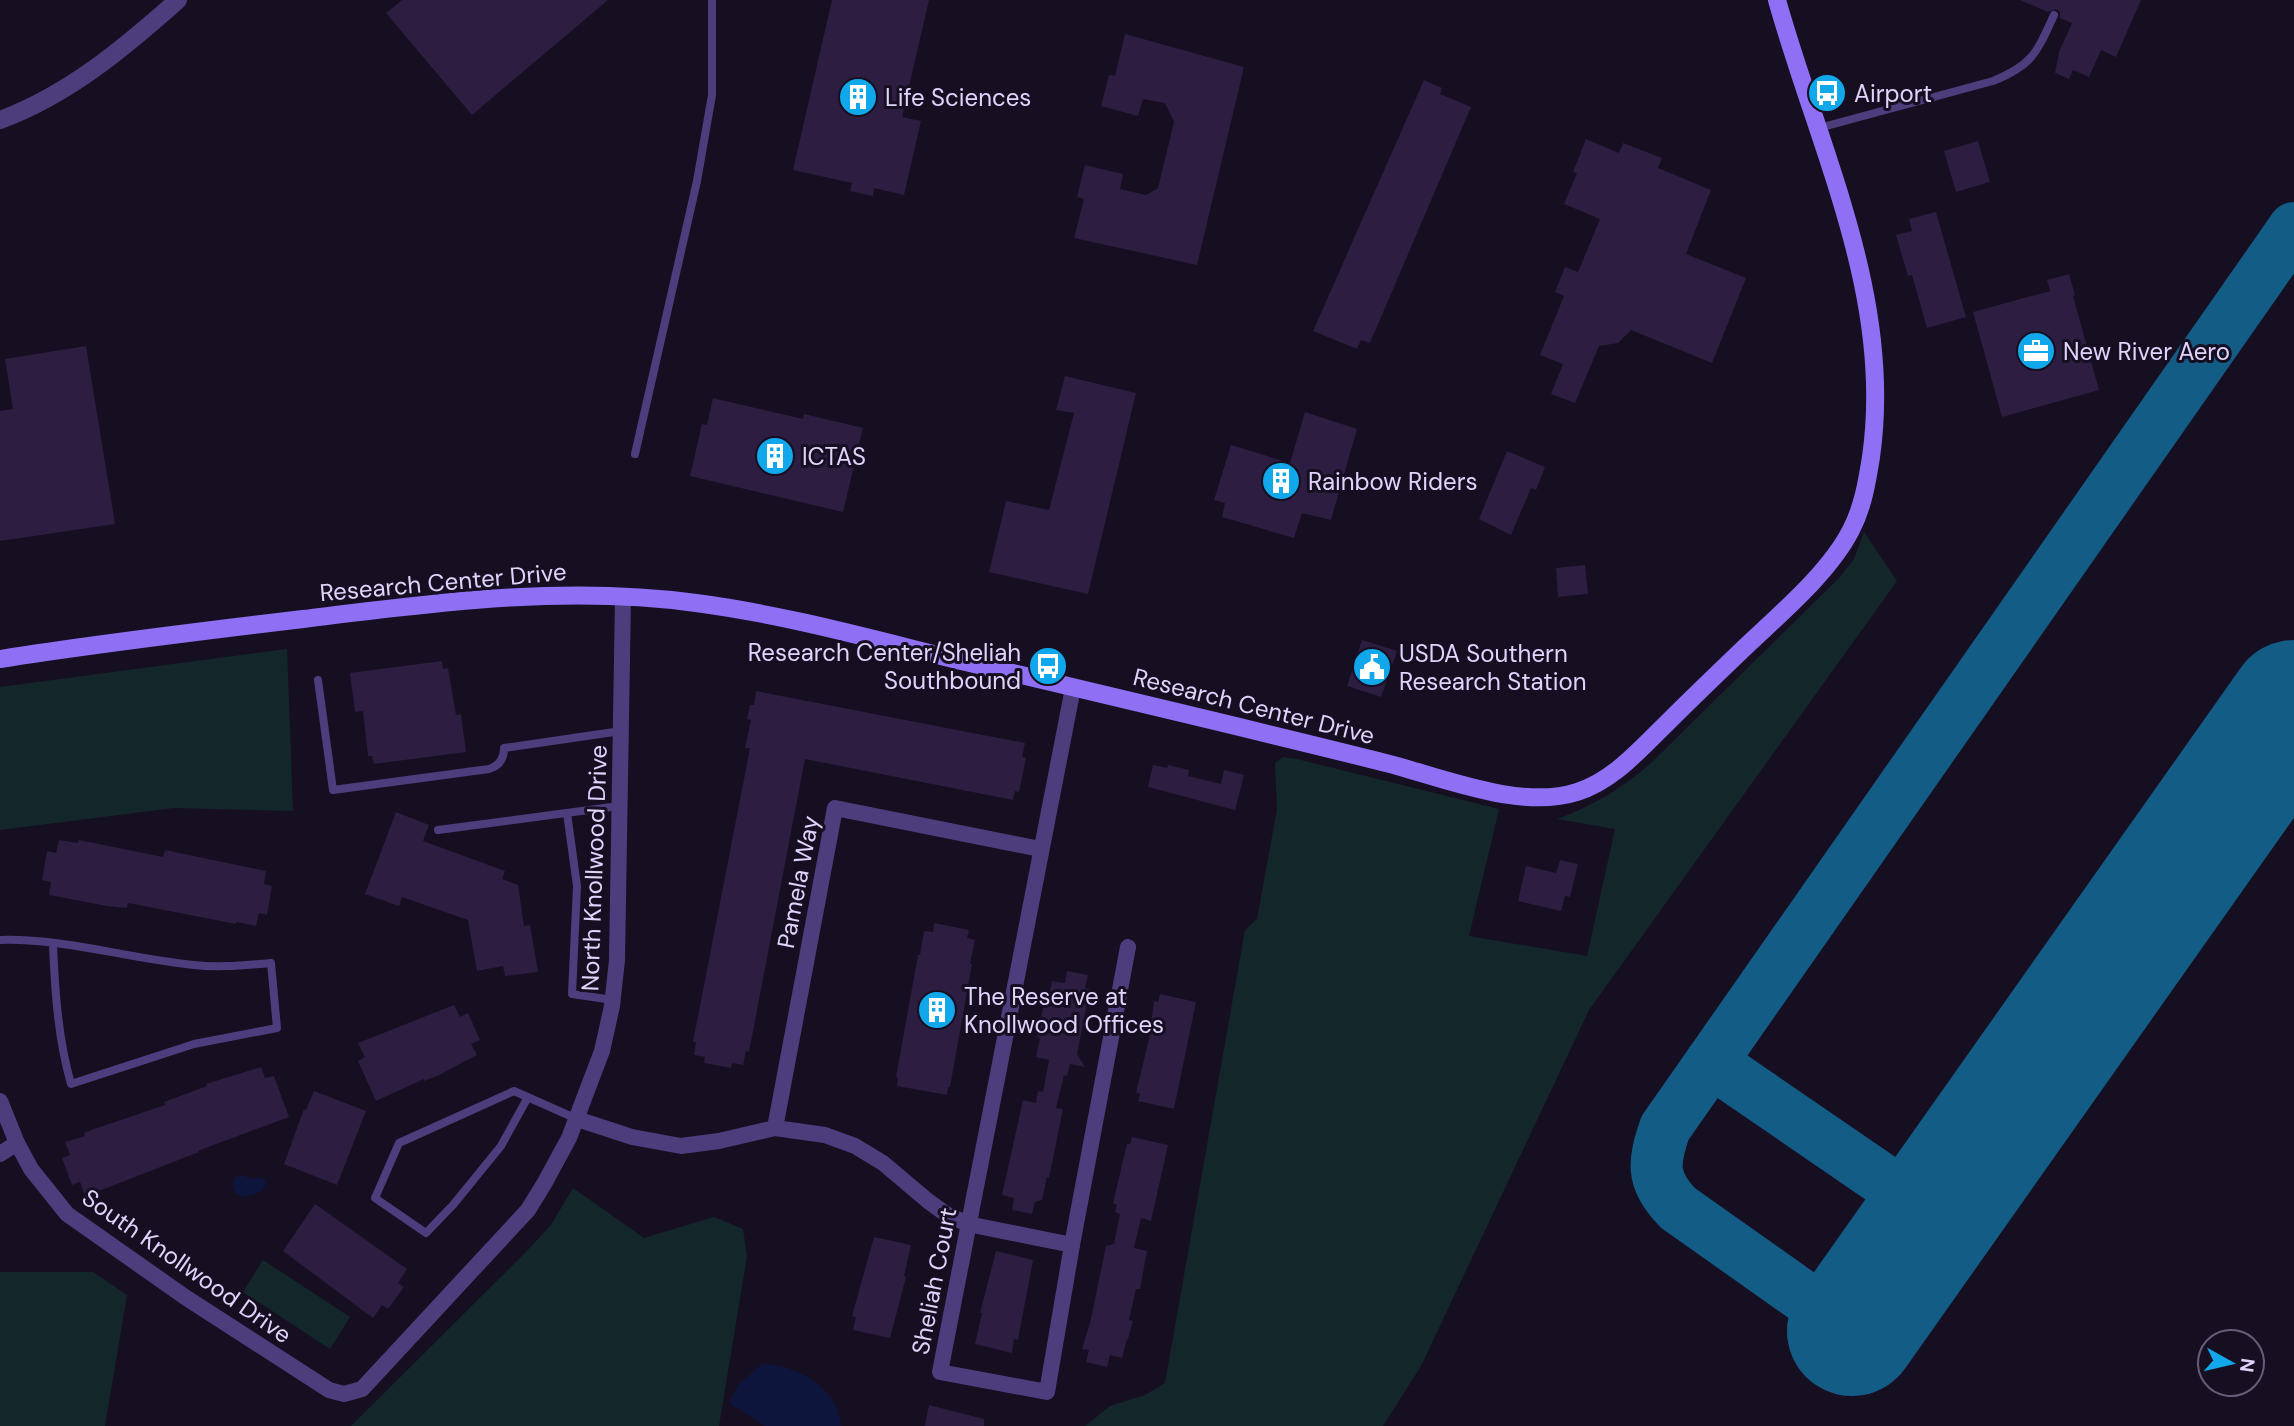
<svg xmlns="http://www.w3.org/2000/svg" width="2294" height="1426" viewBox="0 0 2294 1426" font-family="'DM Sans',sans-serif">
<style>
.green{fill:#13272b}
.water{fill:#0d153d}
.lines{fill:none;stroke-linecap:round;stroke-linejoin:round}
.taxiway{stroke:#135c86;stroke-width:52}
.runway{stroke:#135c86;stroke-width:130}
.building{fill:#2c1d41}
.service{stroke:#4d3d7d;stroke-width:8}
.minor{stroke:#4d3d7d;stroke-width:16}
.tertiary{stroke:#4d3d7d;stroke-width:18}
.secondary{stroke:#8f70f5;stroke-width:18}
.labels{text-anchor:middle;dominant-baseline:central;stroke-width:6;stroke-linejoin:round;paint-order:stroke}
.poi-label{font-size:24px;fill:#e0d3fc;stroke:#160f22;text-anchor:start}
.street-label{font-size:24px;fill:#e0d3fc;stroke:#160f22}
</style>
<rect width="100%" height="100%" fill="#160f22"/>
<g class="green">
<path d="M1864,532L1897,581L1589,1010L1421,1366L1383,1426H1085L1110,1406L1145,1395L1165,1383L1245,930L1257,919L1277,809L1275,763L1283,757L1297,759L1499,809L1469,936L1587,956L1615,829L1557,819C1593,806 1623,788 1652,762L1838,579L1854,559Z"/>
<polygon points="287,649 293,811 174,808 0,830 0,687"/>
<polygon points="573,1188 644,1238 714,1217 743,1229 747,1256 719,1426 351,1426 524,1254 551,1225"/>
<polygon points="263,1260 350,1317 330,1349 243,1292"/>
<polygon points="0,1272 93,1272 127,1295 105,1426 0,1426"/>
</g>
<g class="water">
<polygon points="242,1175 251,1179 258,1177 265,1179 266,1184 262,1191 244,1197 235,1193 232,1184 235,1178"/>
<path d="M762,1364C791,1364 826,1382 838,1410C840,1415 839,1421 841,1426H765L732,1405L729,1402L739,1384Z"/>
</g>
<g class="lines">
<g class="taxiway">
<polyline points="1711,1062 1934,1215"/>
<path d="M1852,1331L1678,1208C1651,1180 1653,1163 1665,1128L2294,228"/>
</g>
<polyline class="runway" points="1852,1331 2294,705"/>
</g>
<g class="building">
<polygon points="402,0 608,0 472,115 386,13"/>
<polygon points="832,0 929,0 902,117 921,121 904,195 874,188 873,196 850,191 852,183 793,170"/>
<polygon points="2020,0 2141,0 2116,57 2101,50 2089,77 2073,70 2069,79 2055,73 2059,52 2072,23 2060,18 2060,12 2056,9 2048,12"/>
<polygon points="1125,34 1244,67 1197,265 1074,238 1084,199 1077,197 1085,165 1123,174 1120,189 1146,195 1158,188 1174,122 1165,103 1143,99 1138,116 1101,106 1109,75 1115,76"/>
<polygon points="1424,80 1442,88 1440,94 1471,107 1370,343 1361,340 1357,349 1313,331"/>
<polygon points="1586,139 1619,153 1623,143 1662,158 1658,168 1711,190 1686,254 1746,278 1712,363 1631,330 1618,343 1599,346 1575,403 1551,394 1563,364 1540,355 1564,296 1555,292 1565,267 1578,272 1600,219 1564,204 1577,173 1573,172"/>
<polygon points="1978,141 1990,182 1956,192 1944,151"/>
<polygon points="1936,212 1966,317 1927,328 1912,275 1908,276 1896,235 1912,231 1909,219"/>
<polygon points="2069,274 2075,295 2073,296 2099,390 2002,417 1973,312 2050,291 2047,280"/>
<polygon points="86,346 115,524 0,541 0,411 13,409 5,359"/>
<polygon points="1065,376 1136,393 1088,594 989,572 1006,501 1049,510 1074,413 1056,410"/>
<polygon points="713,398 803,419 804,414 863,428 843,512 690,476 702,424 707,425"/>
<polygon points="1305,412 1357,429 1331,520 1302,513 1294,538 1222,517 1225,503 1214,500 1231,445 1290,463"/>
<polygon points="1507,451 1545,467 1536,490 1531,488 1511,535 1479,519"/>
<polygon points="1585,565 1588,594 1558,597 1556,568"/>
<polygon points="1362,640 1397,651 1381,697 1347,686"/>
<polygon points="442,661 443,669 448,668 456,715 461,714 466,752 374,764 372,756 368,756 363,711 355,712 350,673"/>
<polygon points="756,691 1025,743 1022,757 1026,758 1019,792 1015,791 1013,800 805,759 749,1052 746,1051 743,1065 732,1063 731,1068 704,1063 705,1057 694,1055 696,1042 693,1042 750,748 745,748 751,720 747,719 750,705 754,705"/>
<polygon points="1153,765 1167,768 1168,765 1189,770 1188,776 1221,784 1224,770 1244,775 1235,810 1148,787"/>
<polygon points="396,812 429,825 423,841 505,871 502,879 518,885 524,926 530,925 538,972 505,976 503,966 477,971 468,920 402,897 399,906 365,894"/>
<polygon points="59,840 78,843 79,840 163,857 165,850 266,871 264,884 272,886 267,915 259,913 256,926 236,922 236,924 128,903 127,908 107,906 49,895 51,882 42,880 47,851 56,853"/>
<polygon points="1560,860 1578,864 1570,897 1565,896 1561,911 1518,901 1526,866 1556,873"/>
<polygon points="934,923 969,930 967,938 975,940 970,964 972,964 950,1087 948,1087 947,1095 897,1086 898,1078 896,1077 918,955 920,955 924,931 933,932"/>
<polygon points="1067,971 1088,975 1085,988 1090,989 1077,1054 1085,1067 1070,1064 1067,1076 1064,1075 1056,1108 1063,1109 1049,1178 1047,1177 1042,1200 1035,1202 1032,1214 1012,1210 1014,1198 1002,1195 1023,1100 1036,1103 1038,1091 1043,1092 1049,1060 1036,1057 1040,1038 1037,1037 1045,999 1048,1000 1052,981 1065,983"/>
<polygon points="1160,994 1196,1002 1174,1109 1138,1101 1140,1094 1136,1093 1149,1039 1154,1001 1158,1002"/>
<polygon points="454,1005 460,1017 468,1013 480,1040 471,1044 477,1055 437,1076 424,1081 424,1079 376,1101 358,1061 365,1057 358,1043"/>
<polygon points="261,1067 265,1078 274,1076 289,1117 208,1147 198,1151 199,1152 104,1189 85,1195 80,1182 72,1185 62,1158 70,1155 65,1142 85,1136 84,1133 97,1128 165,1105 164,1102 207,1086 206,1084"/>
<polygon points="314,1091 366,1111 337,1185 284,1164 304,1109 306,1110"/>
<polygon points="1132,1137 1168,1145 1151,1221 1141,1218 1134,1248 1147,1251 1140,1289 1136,1289 1129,1320 1133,1321 1128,1339 1127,1339 1122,1358 1110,1355 1107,1367 1086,1362 1089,1350 1082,1349 1091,1319 1106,1246 1114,1244 1120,1214 1115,1212 1117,1205 1113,1203 1127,1144 1130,1144"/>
<polygon points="315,1204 407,1269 398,1283 404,1287 388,1309 382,1305 373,1318 283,1251"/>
<polygon points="874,1237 911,1245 904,1276 906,1277 890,1338 853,1330 856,1317 852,1316"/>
<polygon points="996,1251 1033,1260 1018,1340 1014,1339 1012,1353 975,1344 982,1313 980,1313"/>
<polygon points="929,1405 984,1419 984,1426 925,1426"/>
</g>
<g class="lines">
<g class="service">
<path d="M1819,128L1993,81C2033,65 2037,52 2054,15"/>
<polyline points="635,454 697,181 712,95 712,0"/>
<path d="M318,680L333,790L489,769C499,766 504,759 504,748L621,731"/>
<polyline points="567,813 577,886 572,994 613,1000"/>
<polyline points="438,830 619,806"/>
<path d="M0,940C63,938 131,959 194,965C220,968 245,965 271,963L277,1028L194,1044L71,1084C58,1038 55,992 53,944"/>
<polyline points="528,1097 501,1146 453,1205 426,1233 375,1198 399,1143 514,1091 577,1119"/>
</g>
<g class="minor">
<polyline points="1073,688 940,1372 1047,1392 1072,1245 1128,947"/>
<polyline points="0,1101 17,1143 31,1169 67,1214 185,1297 329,1390 344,1394 362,1389 528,1210 544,1184 569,1138 602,1051 612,1006 617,960 623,597"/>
<polyline points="577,1119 632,1137 681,1146 719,1141 775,1128 825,1135 855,1146 883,1163 928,1201 946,1214 968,1224 1072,1245"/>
<polyline points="775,1128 835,808 1040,849"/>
<polyline points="0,1154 17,1143"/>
</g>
<path class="tertiary" d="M0,120C68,95 124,48 178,0"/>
<path class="secondary" d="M0,659C101,643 202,631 303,619C434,603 564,585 696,603C788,615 879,641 970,663C1106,695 1242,727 1378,761C1437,775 1518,811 1577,792C1613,781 1640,749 1667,723C1691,699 1715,676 1740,652C1776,617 1828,575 1851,530C1863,507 1867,482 1871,457C1894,297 1819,150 1777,0"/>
</g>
<defs>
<symbol id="bus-disc" viewBox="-11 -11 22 22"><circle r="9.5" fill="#10a8eb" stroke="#160f22"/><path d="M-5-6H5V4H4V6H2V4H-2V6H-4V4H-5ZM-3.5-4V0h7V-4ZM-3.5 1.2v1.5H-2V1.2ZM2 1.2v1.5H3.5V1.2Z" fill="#fff"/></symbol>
<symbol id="building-disc" viewBox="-11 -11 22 22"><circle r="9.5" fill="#10a8eb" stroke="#160f22"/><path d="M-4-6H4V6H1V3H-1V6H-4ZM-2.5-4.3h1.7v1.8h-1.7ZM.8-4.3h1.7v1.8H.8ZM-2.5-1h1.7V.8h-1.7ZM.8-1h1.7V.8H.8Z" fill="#fff"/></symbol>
<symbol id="office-disc" viewBox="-11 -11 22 22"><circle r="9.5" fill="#10a8eb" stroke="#160f22"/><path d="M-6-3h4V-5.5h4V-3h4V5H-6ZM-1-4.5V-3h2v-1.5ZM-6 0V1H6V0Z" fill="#fff"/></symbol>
<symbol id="civic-disc" viewBox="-11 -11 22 22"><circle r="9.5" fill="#10a8eb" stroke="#160f22"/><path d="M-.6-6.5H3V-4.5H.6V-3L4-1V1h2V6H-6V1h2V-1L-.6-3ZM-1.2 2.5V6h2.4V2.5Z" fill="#fff"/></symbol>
</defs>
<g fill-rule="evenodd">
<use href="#bus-disc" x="1805" y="71" width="44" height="44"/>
<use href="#building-disc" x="836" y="75" width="44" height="44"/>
<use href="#office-disc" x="2014" y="329" width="44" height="44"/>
<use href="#building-disc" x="753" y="434" width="44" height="44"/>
<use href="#building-disc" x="1259" y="459" width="44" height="44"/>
<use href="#bus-disc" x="1026" y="644" width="44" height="44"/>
<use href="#civic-disc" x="1350" y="645" width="44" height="44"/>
<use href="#building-disc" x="915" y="988" width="44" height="44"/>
</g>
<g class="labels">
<g class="poi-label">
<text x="1854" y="93">Airport</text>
<text x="885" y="97">Life Sciences</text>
<text x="2063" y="351">New River Aero</text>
<text x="802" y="456">ICTAS</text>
<text x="1308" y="481">Rainbow Riders</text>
<text x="1021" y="652" text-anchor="end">Research Center/Sheliah<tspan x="1021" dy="28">Southbound</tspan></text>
<text x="1399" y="653">USDA Southern<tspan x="1399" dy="28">Research Station</tspan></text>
<text x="964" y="996">The Reserve at<tspan x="964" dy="28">Knollwood Offices</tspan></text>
</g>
<g class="street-label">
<text transform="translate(443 582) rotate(-5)">Research Center Drive</text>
<text transform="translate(1254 706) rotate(14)">Research Center Drive</text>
<text transform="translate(594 868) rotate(-88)">North Knollwood Drive</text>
<text transform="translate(798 882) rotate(-79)">Pamela Way</text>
<text transform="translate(187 1266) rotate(35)">South Knollwood Drive</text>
<text transform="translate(934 1281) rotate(-79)">Sheliah Court</text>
</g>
</g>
<g transform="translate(2231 1363) rotate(98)"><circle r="33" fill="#160f22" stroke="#675d79" stroke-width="2"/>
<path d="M0-5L12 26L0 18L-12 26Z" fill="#10a8eb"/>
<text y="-10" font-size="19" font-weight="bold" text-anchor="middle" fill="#e0d3fc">N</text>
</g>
</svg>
